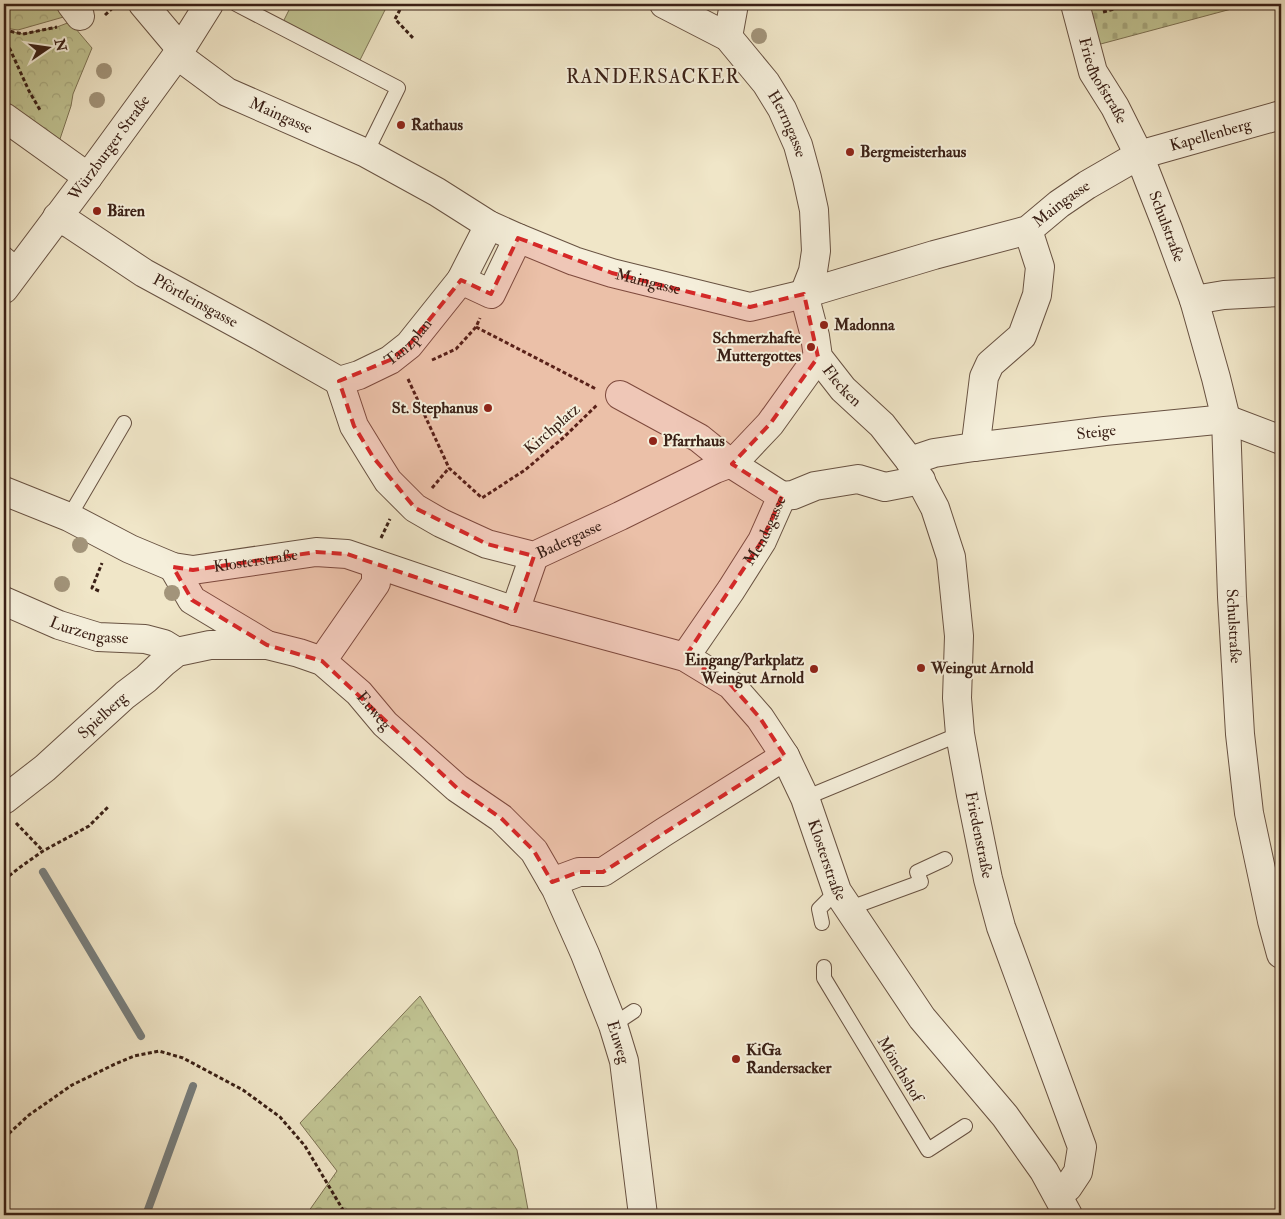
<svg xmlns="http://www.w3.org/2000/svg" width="1285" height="1219" viewBox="0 0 1285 1219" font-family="'IM FELL Double Pica',serif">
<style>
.grass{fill:#c0c392;stroke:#7d7254}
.forest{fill:url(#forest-crowns);stroke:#7d7254}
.cemetery{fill:url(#cemetery-stones);stroke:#7d7254}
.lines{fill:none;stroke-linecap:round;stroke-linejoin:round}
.stream{stroke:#777e7d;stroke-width:8}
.service-casing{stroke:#685242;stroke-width:16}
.minor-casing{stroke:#685242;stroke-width:30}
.tertiary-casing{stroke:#685242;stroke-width:30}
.path{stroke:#3a2016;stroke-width:3;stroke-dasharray:4 2.5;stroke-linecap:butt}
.service{stroke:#f5efdb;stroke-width:14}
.minor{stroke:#f5efdb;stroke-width:28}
.tertiary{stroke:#f5efdb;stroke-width:28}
.tree{fill:#a2947a}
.marked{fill:#d62828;fill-opacity:0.2;stroke:#d62828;stroke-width:4;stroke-dasharray:10 6;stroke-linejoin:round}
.poi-dot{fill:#8f2418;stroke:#f5efdb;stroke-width:2}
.labels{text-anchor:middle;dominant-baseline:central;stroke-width:4;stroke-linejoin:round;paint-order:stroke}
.street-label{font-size:16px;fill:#3a2016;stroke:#f5efdb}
.poi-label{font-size:16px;font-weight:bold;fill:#3a2016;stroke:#f5efdb;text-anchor:start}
.quarter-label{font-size:19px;letter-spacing:1px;fill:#3a2016;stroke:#f5efdb}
</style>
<defs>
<pattern id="forest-crowns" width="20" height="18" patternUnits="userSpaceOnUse" patternTransform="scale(1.25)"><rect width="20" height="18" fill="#c0c392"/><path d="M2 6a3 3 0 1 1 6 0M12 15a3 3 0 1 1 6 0" fill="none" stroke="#a6a77d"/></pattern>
<pattern id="cemetery-stones" width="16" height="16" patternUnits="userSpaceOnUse" patternTransform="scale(1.25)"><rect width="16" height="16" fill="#c0c392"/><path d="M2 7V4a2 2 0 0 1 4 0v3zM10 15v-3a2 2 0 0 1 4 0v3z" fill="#a6a77d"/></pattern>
</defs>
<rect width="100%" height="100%" fill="#f0e6c8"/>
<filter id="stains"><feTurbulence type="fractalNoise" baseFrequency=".004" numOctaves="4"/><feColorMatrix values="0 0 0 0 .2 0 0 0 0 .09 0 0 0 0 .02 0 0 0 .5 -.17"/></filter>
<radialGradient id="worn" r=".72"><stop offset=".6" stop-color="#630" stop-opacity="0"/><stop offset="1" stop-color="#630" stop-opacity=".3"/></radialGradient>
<polygon class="grass" points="292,4 388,4 360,60 283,22"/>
<g class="forest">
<polygon points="4,4 58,4 67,16 18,30 4,28"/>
<polygon points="70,22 92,48 73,94 71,106 59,142 4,108 4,30 23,34 57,27"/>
<polygon points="420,996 517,1150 529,1215 306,1215 337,1171 300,1123"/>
</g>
<polygon class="cemetery" points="1084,4 1250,4 1097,45"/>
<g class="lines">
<g class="stream">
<polyline points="43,872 141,1036"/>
<polyline points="146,1215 193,1086"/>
</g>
<defs>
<g id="service">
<polyline points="236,4 398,88 366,153"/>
<polyline points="4,253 21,267"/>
<polyline points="69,517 124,423"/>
<polyline points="805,798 960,734"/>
<polyline points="850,908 921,882 917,872 945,859"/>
<polyline points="822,923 819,909 837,891"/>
<polyline points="824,967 824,978 928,1150 965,1126"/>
<polyline points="613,1025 634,1011"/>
</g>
<g id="minor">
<polyline points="71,4 80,16"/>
<polyline points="143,4 180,48"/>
<path id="s1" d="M664,4L728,37L766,83L782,109L798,145L807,178L814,210L816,251L813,271L804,294"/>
<path id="s2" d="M1075,4L1093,72L1115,107L1139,155L1168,229L1194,300L1216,378L1226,419L1232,597L1240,734L1249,813L1272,921L1281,954"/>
<polyline points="728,37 734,4"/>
<path id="s3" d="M177,55L227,92L366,153L437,192L489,225L518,238L574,261L612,273L750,307L804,294L934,255L1028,230L1059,204L1087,185L1139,155L1281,115"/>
<polyline points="4,117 88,177"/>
<path id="s4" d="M57,217L72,225L144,273L258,335L339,381"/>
<polyline points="461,280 491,294 518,238"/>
<path id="s5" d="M804,294L815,336L818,357L843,389L882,425L910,461L935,508L951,557L959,636L957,698L960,734L971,795L988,879L1001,927L1082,1147L1078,1172L1068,1187L1058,1195"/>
<polyline points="1194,300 1224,295 1281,292"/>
<path id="s6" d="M339,381L354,426L373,457L388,481L415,508L441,523L487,544L534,556L620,516L715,469L734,462L770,424L818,357"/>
<path id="s7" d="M339,381L359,375L390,360L409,345L461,280L489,225"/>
<polyline points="620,395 699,438 730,463 782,496"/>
<polyline points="974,447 976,442 984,377 990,364 1022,336 1037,295 1040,267 1028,230"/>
<path id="s8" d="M910,461L934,453L974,447L1105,431L1226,419L1281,440"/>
<polyline points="782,496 793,495 815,486 858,479 885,487 921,480"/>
<polyline points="173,567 192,600 267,645"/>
<path id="s9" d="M4,601L59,625L98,637L145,639L164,644L177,652"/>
<polyline points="515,611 534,556"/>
<path id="s10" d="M685,657L731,590L762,541L782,496"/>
<polyline points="322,661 376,583 376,564"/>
<path id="s11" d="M4,800L45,768L125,695L146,679L163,663L177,652L210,645H267L299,653L322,661L359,693L385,724L457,788L501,818L534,851L556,889L585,954L613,1025L624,1061L643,1215"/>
<polyline points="552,882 579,872 603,872 664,832 785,756"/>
</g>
<g id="tertiary">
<path id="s12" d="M4,289L88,177L177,55L209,4"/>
<path id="s13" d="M4,491L69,517L130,549L173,567L193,570L316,552L347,554L515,611L685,657L731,685L760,718L785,756L805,798L837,891L922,1018L1005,1116L1044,1171L1068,1215"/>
</g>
</defs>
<use href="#service" class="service-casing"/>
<use href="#minor" class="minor-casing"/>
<use href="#tertiary" class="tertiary-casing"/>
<g class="path">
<polyline points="403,4 395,19 414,39"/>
<polyline points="1103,12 1133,4"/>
<polyline points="105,15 117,4"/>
<polyline points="4,30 23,34 57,27"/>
<polyline points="4,36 29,91 40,110"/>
<polyline points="476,327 596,389"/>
<polyline points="432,360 456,349 476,327 480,318"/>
<polyline points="408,379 449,468 482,498 525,470 563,438 597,405"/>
<polyline points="432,488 449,468"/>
<polyline points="381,538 390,519"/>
<polyline points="99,591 92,588 102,563"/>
<polyline points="16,823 43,851"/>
<polyline points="4,880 19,868 43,851 89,826 108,807"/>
<polyline points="4,1138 29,1115 72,1085 113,1065 134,1056 159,1051 183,1058 243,1090 280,1117 305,1146 346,1215"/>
</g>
<use href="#service" class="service"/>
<use href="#minor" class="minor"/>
<use href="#tertiary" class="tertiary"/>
</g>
<g class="tree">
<circle cx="759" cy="36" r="8"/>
<circle cx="104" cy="71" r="8"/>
<circle cx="97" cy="100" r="8"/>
<circle cx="80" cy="545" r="8"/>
<circle cx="62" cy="584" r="8"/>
<circle cx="172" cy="593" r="8"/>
</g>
<path class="marked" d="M518,238L612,273L750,307L804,294L818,357L770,424L732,464L782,496L762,541L685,657L731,685L760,718L785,756L603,872H579L552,882L534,851L501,818L457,788L322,661L267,645L192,600L173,567L193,570L316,552L347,554L515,611L534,556L487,544L415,508L373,457L354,426L339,381L390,360L409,345L461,280L491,294Z"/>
<g class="poi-dot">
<circle cx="401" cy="125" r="5"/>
<circle cx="850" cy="152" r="5"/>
<circle cx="97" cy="211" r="5"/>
<circle cx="824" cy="325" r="5"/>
<circle cx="811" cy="347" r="5"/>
<circle cx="488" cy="408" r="5"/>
<circle cx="653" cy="441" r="5"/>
<circle cx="921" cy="668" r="5"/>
<circle cx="814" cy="669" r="5"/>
<circle cx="736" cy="1059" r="5"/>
</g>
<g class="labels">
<g class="street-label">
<text stroke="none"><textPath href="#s2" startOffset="82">Friedhofstraße</textPath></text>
<text stroke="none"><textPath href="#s3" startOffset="121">Maingasse</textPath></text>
<text stroke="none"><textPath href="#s1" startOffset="178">Herrngasse</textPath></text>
<text stroke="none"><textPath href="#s3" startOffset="1128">Kapellenberg</textPath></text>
<text stroke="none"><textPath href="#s12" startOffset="176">Würzburger Straße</textPath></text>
<text stroke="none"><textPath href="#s3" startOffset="962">Maingasse</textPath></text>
<text stroke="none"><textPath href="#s2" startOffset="242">Schulstraße</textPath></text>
<text stroke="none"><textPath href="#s3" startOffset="526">Maingasse</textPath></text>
<text stroke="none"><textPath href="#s4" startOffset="162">Pförtleinsgasse</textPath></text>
<text stroke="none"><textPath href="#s7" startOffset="81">Tanzplan</textPath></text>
<text stroke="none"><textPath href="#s5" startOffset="102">Flecken</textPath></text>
<text transform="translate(552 429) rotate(-41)">Kirchplatz</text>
<text stroke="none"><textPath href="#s8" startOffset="189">Steige</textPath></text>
<text stroke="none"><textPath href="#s10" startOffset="150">Mendsgasse</textPath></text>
<text stroke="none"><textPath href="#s6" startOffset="318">Badergasse</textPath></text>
<text stroke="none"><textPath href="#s13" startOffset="269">Klosterstraße</textPath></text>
<text stroke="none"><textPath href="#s2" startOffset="651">Schulstraße</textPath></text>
<text stroke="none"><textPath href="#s9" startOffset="91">Lurzengasse</textPath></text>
<text stroke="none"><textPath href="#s11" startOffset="448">Euweg</textPath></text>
<text stroke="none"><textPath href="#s11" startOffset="130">Spielberg</textPath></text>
<text stroke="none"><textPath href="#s5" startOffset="589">Friedenstraße</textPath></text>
<text stroke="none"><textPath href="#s13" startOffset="970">Klosterstraße</textPath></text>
<text stroke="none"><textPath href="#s11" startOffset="871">Euweg</textPath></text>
<text transform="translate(900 1069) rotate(59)">Mönchshof</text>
</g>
<g class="poi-label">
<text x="411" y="125">Rathaus</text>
<text x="860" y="152">Bergmeisterhaus</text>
<text x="107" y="211">Bären</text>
<text x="834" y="325">Madonna</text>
<text x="801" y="338" text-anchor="end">Schmerzhafte<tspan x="801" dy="18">Muttergottes</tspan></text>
<text x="478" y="408" text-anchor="end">St. Stephanus</text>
<text x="663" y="441">Pfarrhaus</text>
<text x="804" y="660" text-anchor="end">Eingang/Parkplatz<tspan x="804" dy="18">Weingut Arnold</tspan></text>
<text x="931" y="668">Weingut Arnold</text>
<text x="746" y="1050">KiGa<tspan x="746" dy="18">Randersacker</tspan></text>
</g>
<g class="quarter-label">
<text x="653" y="77">RANDERSACKER</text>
</g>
</g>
<rect width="1285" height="1219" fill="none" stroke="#f0e6c8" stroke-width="20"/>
<rect x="5" y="5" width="1275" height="1209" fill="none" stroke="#3a2016" stroke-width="2.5"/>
<rect x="10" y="10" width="1265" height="1199" fill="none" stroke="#3a2016"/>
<g transform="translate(48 48) rotate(77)" stroke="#f5efdb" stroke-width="4" paint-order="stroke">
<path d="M0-4L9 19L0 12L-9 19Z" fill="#3a2016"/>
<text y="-8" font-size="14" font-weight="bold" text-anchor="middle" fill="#3a2016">N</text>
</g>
<rect width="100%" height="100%" filter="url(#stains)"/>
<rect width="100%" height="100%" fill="url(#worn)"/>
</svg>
